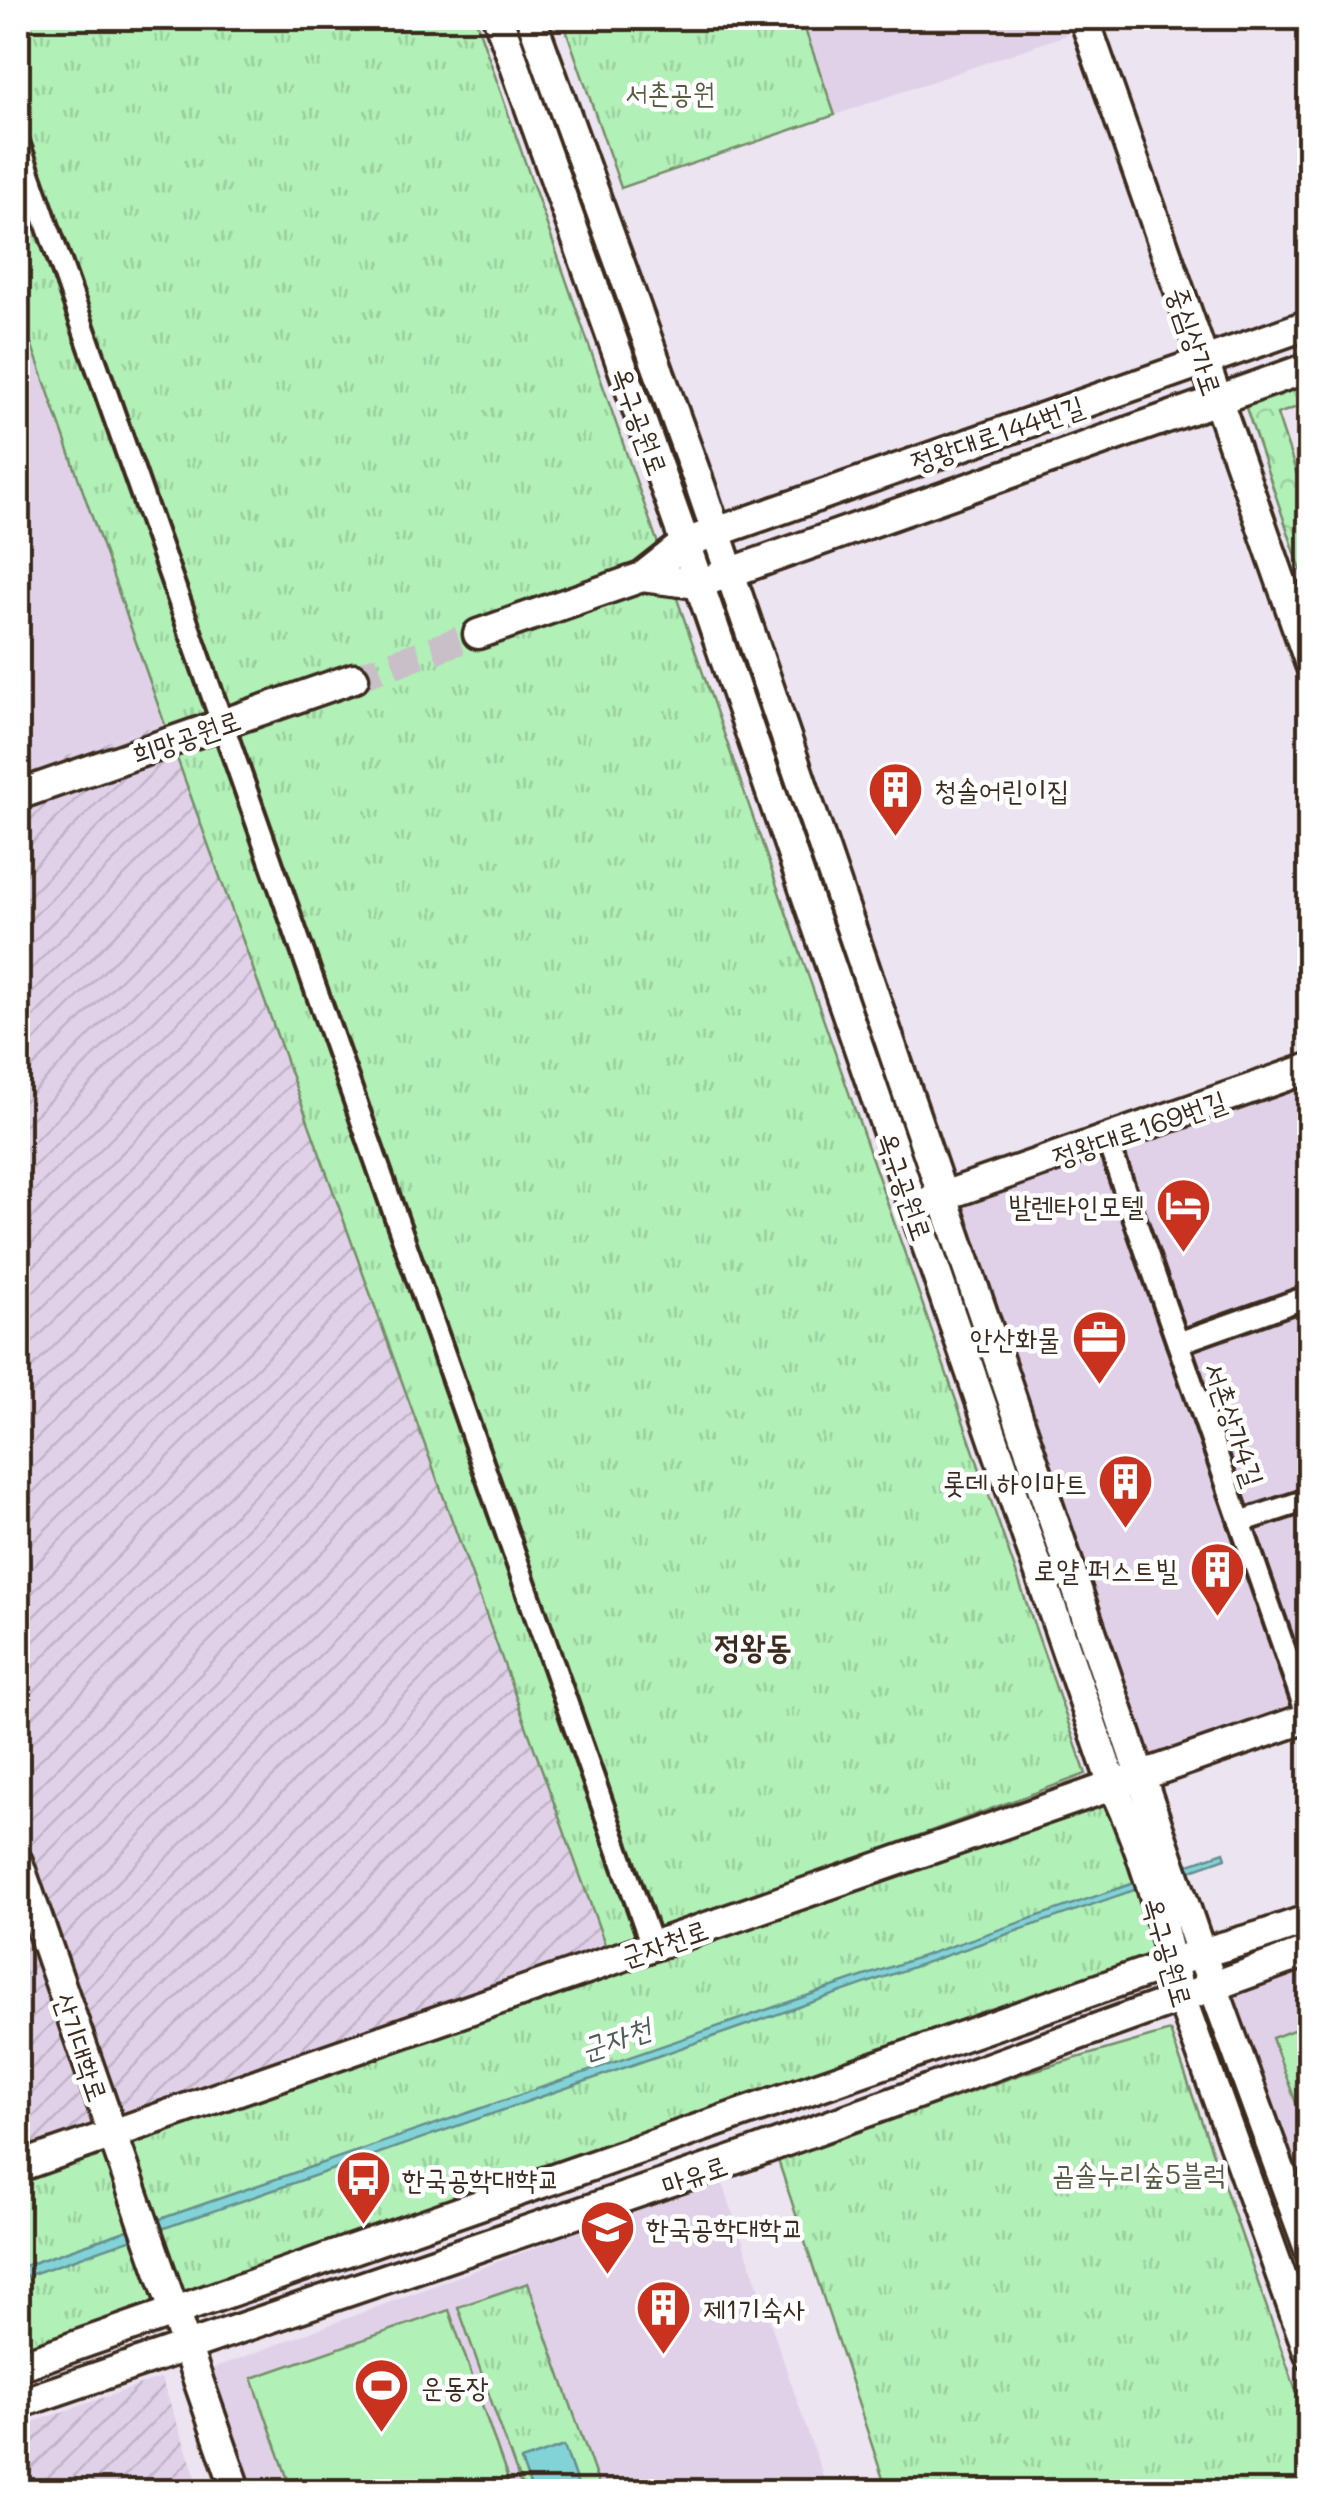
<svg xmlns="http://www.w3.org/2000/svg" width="1327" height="2509" viewBox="0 0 1327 2509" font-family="Mali,'Poor Story',sans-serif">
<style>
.built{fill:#e0d1e9}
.industrial{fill:url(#industrial-furrows)}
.grass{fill:url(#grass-tufts);stroke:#768d6a;stroke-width:2.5}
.forest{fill:url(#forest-crowns);stroke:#768d6a;stroke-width:2.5}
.pitch{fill:#b1f0b7;stroke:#768d6a;stroke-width:2.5}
.water{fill:#81d3d8;stroke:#658f8e;stroke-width:2.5}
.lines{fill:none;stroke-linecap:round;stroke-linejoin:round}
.secondary-tunnel{stroke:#c9bfc8;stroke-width:28;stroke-dasharray:28 14;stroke-linecap:butt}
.street-casing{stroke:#3b2a1e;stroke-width:28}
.secondary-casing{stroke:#3b2a1e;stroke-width:35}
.street{stroke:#fff;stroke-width:20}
.secondary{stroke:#fff;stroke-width:28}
.labels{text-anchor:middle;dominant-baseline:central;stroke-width:9;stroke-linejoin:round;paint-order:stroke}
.park-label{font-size:28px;fill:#585c44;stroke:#fff}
.street-label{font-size:28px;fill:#3b2a1e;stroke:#fff}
.poi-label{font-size:28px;fill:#3b2a1e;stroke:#fff;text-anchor:start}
.water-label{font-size:30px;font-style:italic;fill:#505d56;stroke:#fff}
.quarter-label{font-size:32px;font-weight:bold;fill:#3b2a1e;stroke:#fff}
</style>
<defs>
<pattern id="industrial-furrows" width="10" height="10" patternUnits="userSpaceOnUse" patternTransform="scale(2.5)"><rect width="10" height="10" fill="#e0d1e9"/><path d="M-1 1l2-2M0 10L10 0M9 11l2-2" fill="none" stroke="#c1b4c7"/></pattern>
<pattern id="grass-tufts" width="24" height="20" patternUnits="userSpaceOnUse" patternTransform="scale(2.5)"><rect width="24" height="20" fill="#b1f0b7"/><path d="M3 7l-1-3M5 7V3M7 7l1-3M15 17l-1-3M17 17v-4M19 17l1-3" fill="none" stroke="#99ce9d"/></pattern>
<pattern id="forest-crowns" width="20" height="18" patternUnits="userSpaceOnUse" patternTransform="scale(2.5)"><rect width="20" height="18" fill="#b1f0b7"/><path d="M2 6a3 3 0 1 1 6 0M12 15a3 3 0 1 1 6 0" fill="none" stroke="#99ce9d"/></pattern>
</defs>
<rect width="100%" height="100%" fill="#ede4f2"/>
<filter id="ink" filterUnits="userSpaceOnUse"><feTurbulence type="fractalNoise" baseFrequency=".01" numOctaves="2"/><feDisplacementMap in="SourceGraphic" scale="20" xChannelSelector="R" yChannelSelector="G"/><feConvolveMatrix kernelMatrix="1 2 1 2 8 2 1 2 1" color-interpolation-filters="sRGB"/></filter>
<g filter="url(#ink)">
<g class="built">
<polygon points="801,18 1060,18 1066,35 835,115"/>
<polygon points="28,339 164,722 18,773 18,343"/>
<polygon points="1309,1086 1309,1698 1151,1754 958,1208"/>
<polygon points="1309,1964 1309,2221 1229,1993"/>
<polygon points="721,2178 828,2491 241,2491 198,2374"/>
</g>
<g class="industrial">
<polygon points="164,722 607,1950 18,2157 18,773"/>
<polygon points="161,2378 201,2491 18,2491 18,2427"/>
</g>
<g class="grass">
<polygon points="18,18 475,18 1086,1774 607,1950 164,722 18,306"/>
<polygon points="562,18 801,18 835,115 621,188"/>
<polygon points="1113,1786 1170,1964 18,2365 18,2167"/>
<polygon points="1309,2024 1310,2024 1309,2138 1272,2038"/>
<polygon points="1170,2031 1309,2428 1309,2491 887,2491 778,2160 1022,2074"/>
<polygon points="528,2283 601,2491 523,2491 458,2307"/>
</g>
<polygon class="forest" points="1309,377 1309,403 1277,414 1309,511 1309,594 1243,399"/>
<polygon class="pitch" points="449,2310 512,2491 292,2491 252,2378"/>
<g class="water">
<polygon points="1224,1852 1226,1858 18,2279 18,2268"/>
<polygon points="564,2446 580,2491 532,2491 521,2461"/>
</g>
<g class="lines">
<polyline class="secondary-tunnel" points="354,678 478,634"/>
<defs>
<g id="street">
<polyline points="18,142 652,1946"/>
<polyline points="1107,1139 1308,1717"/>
<polyline points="1178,1343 1310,1296"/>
<polyline points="1240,1522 1310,1499"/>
</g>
<g id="secondary">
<path d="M498,18L685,543L1113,1786C1133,1829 1149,1874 1161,1920C1167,1946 1173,1971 1181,1997L1310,2356"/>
<polyline points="531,18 700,485 1201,1953 1310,2252"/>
<polyline points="1084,18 1310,664"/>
<polyline points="642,577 698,584 1310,367"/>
<polyline points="478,634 642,577 685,543 1310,324"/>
<polyline points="18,795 354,678"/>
<polyline points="929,1201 1310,1068"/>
<polyline points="18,1862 237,2492"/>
<polyline points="18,2167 1310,1717"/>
<polyline points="18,2366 1201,1953 1260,1936 1310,1919"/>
<polyline points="18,2404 748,2155 1310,1951"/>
</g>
</defs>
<use href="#street" class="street-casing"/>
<use href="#secondary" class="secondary-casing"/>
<use href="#street" class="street"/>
<use href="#secondary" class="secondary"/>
</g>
</g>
<defs>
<symbol id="building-pin" viewBox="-11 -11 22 30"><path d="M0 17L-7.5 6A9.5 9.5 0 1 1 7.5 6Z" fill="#c8321e" stroke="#fff"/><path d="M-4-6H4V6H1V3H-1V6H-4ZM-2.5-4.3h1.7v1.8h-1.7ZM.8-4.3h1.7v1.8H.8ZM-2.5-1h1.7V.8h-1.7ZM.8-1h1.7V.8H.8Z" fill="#fff"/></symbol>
<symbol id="hotel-pin" viewBox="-11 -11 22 30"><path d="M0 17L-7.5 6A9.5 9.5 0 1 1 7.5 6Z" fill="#c8321e" stroke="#fff"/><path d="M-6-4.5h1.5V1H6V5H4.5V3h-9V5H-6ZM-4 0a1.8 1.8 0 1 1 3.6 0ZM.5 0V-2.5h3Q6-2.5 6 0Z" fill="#fff"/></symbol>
<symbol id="office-pin" viewBox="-11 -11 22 30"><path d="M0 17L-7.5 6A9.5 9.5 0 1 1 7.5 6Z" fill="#c8321e" stroke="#fff"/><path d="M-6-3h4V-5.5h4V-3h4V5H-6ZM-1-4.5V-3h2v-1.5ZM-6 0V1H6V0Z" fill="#fff"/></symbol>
<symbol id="bus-pin" viewBox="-11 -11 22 30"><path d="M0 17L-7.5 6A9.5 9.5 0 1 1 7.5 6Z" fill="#c8321e" stroke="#fff"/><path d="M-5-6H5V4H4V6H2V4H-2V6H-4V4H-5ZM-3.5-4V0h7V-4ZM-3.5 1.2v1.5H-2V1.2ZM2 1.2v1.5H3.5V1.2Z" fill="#fff"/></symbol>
<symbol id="university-pin" viewBox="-11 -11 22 30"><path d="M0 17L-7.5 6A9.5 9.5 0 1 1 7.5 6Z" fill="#c8321e" stroke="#fff"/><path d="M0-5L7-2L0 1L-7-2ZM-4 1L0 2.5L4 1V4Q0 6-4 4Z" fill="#fff"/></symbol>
<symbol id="stadium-pin" viewBox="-11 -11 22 30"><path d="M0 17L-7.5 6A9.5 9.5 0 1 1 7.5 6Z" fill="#c8321e" stroke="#fff"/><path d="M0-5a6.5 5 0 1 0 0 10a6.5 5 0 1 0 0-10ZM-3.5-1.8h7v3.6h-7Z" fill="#fff"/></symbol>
</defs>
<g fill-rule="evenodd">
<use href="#building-pin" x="864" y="758" width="63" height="86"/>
<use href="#hotel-pin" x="1152" y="1174" width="63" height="86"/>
<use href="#office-pin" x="1068" y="1306" width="63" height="86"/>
<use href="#building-pin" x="1094" y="1450" width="63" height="86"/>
<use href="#building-pin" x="1186" y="1538" width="63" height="86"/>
<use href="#bus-pin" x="332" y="2146" width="63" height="86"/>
<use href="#university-pin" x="576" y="2196" width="63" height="86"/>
<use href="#building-pin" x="632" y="2276" width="63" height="86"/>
<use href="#stadium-pin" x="350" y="2354" width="63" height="86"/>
</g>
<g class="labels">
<g class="park-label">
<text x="670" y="92">서촌공원</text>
<text x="1139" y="2173">곰솔누리숲5블럭</text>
</g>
<g class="street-label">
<text transform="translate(1196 341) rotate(71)">중심상가로</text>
<text transform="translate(641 421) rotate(70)">옥구공원로</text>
<text transform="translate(997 433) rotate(-19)">정왕대로144번길</text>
<text transform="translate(186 736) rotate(-19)">희망공원로</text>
<text transform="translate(1139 1128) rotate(-19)">정왕대로169번길</text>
<text transform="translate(906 1186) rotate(71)">옥구공원로</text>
<text transform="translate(1235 1424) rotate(71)">서촌상가4길</text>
<text transform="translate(664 1942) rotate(-19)">군자천로</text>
<text transform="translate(1169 1952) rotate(74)">옥구공원로</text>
<text transform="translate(82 2047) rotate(71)">산기대학로</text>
<text transform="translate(694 2174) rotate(-19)">마유로</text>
</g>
<g class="poi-label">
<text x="934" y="789">청솔어린이집</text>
<text x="1144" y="1205" text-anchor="end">발렌타인모텔</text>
<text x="1060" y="1338" text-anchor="end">안산화물</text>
<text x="1087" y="1482" text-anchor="end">롯데 하이마트</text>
<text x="1178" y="1569" text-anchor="end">로얄 퍼스트빌</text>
<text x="402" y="2178">한국공학대햑교</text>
<text x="646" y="2227">한국공학대학교</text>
<text x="703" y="2308">제1기숙사</text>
<text x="421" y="2386">운동장</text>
</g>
<g class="water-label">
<text transform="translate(615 2037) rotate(-19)">군자천</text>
</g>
<g class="quarter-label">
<text x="753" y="1645">정왕동</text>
</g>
</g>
<rect width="1327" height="2509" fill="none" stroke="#fff" stroke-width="60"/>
<rect x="30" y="30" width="1267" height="2449" fill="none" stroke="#3b2a1e" stroke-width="4" filter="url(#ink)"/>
</svg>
